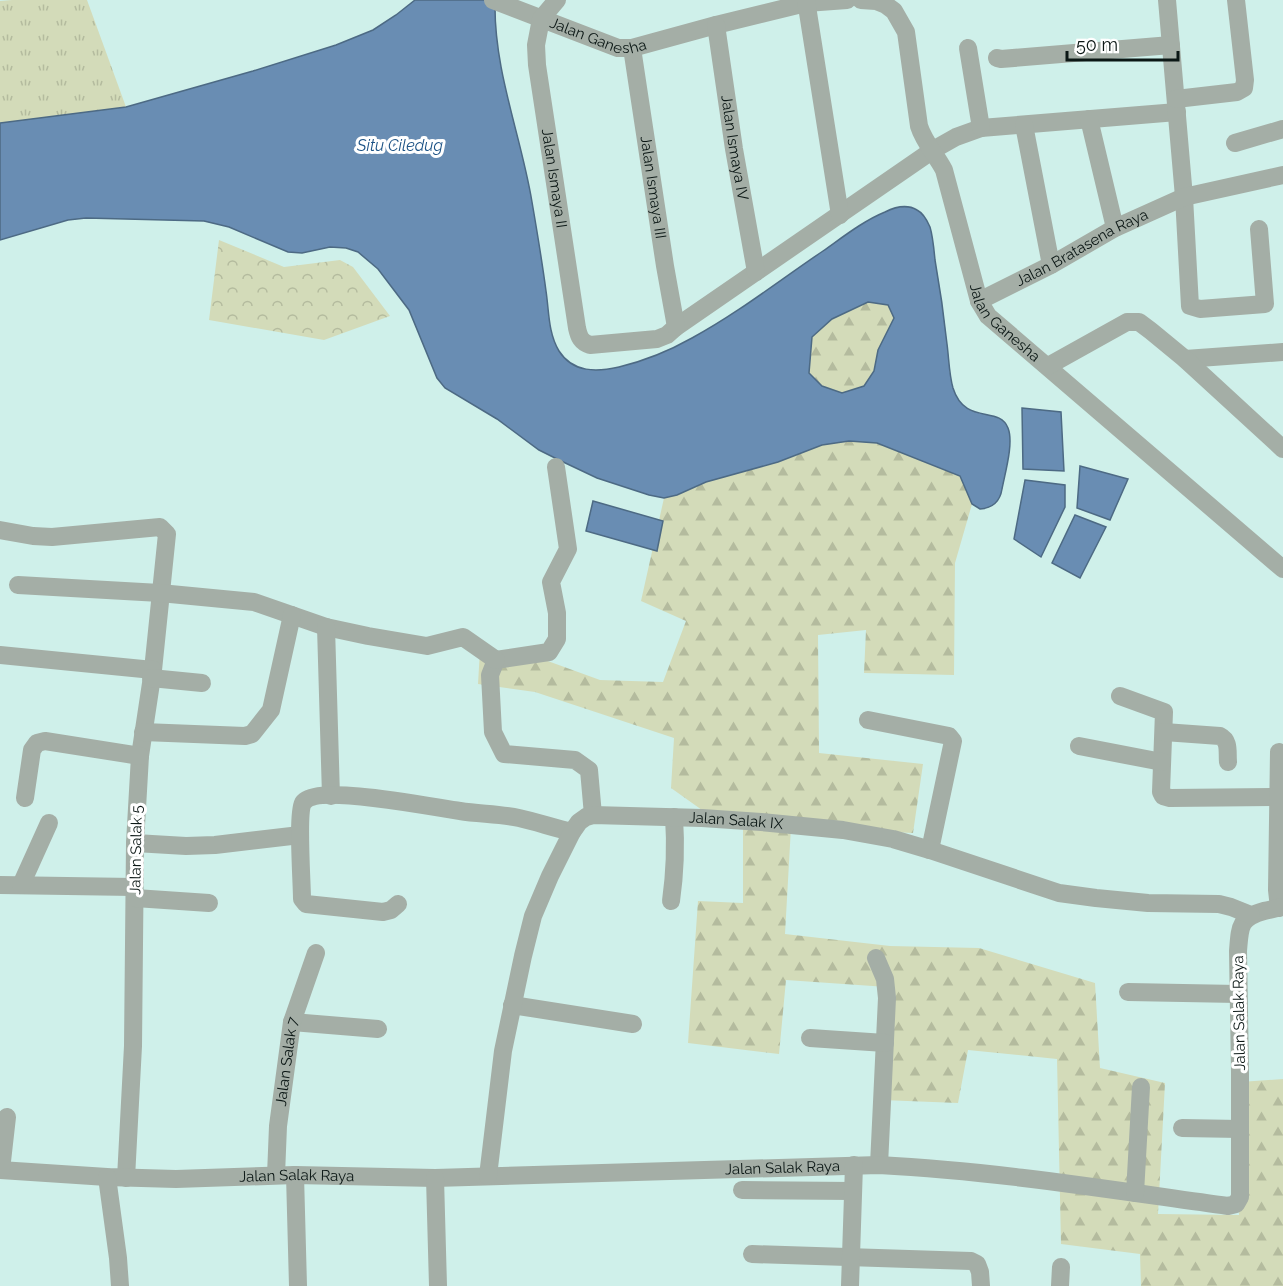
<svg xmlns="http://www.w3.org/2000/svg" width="1283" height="1286" viewBox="0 0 1283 1286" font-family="Raleway,sans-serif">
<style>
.grass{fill:url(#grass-tufts)}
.forest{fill:url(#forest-firs)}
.park{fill:url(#park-crowns)}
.water{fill:#698db3;stroke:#4d6a84;stroke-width:1.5;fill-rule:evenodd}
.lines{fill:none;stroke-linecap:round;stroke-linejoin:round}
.minor{stroke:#a4aea6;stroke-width:18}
.labels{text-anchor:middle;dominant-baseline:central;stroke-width:6;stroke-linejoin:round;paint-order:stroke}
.street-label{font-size:15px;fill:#0b1715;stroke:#fff}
.water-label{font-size:16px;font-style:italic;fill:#1d5386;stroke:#fff}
</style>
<defs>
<pattern id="grass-tufts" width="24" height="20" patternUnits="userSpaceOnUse" patternTransform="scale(1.5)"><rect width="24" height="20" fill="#d3dbb9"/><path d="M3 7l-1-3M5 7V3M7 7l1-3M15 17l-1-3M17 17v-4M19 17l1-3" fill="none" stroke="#b4bb9e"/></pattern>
<pattern id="forest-firs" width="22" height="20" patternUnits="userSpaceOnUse" patternTransform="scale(1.5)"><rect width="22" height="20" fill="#d3dbb9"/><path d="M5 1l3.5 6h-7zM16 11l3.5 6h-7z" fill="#b4bb9e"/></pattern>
<pattern id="park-crowns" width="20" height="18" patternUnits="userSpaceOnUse" patternTransform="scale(1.5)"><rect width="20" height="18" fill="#d3dbb9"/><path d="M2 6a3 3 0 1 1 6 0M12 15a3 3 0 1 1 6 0" fill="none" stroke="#b4bb9e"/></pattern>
</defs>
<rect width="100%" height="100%" fill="#cff0ea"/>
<polygon class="grass" points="12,0 87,0 126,107 0,123 0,1"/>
<g class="forest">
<polygon points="868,302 888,305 894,318 878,350 874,371 864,386 842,393 822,386 809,373 812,337 832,319"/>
<polygon points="849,441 877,443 960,476 972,504 955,563 954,675 864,673 866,630 818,635 819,753 923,764 913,833 791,827 785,934 890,946 979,948 1095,983 1100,1068 1165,1083 1158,1214 1239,1215 1240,1082 1283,1079 1283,1286 1141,1286 1140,1254 1061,1244 1057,1059 968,1050 958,1103 882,1100 887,987 786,980 779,1054 688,1043 698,901 743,903 743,815 709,815 671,788 674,738 535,692 478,684 480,650 534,656 600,680 663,682 686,621 641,601 664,498 677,495 706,482 778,462 822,445"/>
</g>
<polygon class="park" points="219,240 284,267 340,260 353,267 390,316 324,340 209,320"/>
<g class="water">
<path d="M415,0H487L495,3C494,72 521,135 532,202C537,231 542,261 546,291C549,310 548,333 559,351C573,373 597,372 619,367C644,361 669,351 692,338C738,313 780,280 823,251C843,237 863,221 885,212C895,207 907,204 917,210C923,213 927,220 930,227C933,237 934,250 935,260C940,288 944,316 947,344C949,359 949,374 953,388C965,426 999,405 1008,428C1014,443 1005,473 1002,489C1000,502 993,508 980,509L972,504L960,476L877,443L849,441L822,445L778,462L706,482L677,495L664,498L649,495L597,478L559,460L539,450L497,419L445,388L437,378L409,310L378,269L358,252L346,248L330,247L302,253L288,252L229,227L204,221L86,218L68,220L0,240V123L126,107L253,71L336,45L373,30L396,15ZM868,302L888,305L894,318L878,350L874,371L864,386L842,393L822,386L809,373L812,337L832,319Z"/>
<polygon points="1022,408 1061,412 1064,471 1023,469"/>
<polygon points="1080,466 1128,479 1110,520 1077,508"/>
<polygon points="1025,480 1065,485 1065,507 1041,557 1014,539"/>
<polygon points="593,501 663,521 657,551 586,531"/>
<polygon points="1075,515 1106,527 1080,578 1052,563"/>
</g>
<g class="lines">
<g class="minor">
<path id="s1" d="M493,0L618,48H632L716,25L806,3L847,0"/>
<path id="s2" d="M557,0L541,19L536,45L537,65L577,328C579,337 581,342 590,345L657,339L667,335L676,327L933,150L956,137L981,128L1177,112"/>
<polyline points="806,0 840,215"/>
<path id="s3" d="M861,0L876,1L886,5L894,11L906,32L919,126C924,142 936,155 944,170L979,301L988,316L1283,569"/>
<polyline points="1167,0 1184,197 1190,306 1200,309 1265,304 1259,229"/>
<path id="s4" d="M716,25L734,149L756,272"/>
<path id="s5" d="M632,48L665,266L676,327"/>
<polyline points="968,48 981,128"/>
<polyline points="997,58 1001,59 1171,45"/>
<polyline points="1176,99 1237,92 1244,88 1245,80 1236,0"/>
<polyline points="1089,119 1115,228"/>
<polyline points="1024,125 1051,265"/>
<polyline points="1235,143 1283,129"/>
<path id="s6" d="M979,301L1051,265L1115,228L1184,197L1283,175"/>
<polyline points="1185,359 1283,352"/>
<polyline points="1048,366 1127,322 1139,322 1151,331 1185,359 1283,449"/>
<polyline points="556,467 568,549 551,582 557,613 557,639 549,652 496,660 490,675 493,732 504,754 575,760 589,770 593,815"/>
<polyline points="0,530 33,536 52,537 160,527 167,534 153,670 140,756 135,843 133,1046 126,1178"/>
<polyline points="18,585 160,593 254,602 326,627 368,636 427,646 463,637 496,660"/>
<polyline points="326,627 331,796"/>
<polyline points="0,655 153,670"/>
<polyline points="151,678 202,683"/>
<polyline points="1120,696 1164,712 1161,792 1163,796 1170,798 1283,797"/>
<polyline points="868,720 949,736 953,741 930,850"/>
<polyline points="143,732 245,736 252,734 256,729 271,710 292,615"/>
<path d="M1164,732L1220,736C1230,741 1227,752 1228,762"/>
<polyline points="1079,746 1162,762"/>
<polyline points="25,798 32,750 37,743 45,741 140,756"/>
<polyline points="135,843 186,846 215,845 300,835"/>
<polyline points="0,885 134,887"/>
<polyline points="21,885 49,823"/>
<polyline points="135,898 209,903"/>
<path d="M671,901C675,873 676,846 674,817"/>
<path d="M398,904L391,910L383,912L306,904L302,899C302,883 297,814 303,803C316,783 436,808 460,811C479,814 500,814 519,818C537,822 554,828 572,832"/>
<polyline points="1279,908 1277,890 1279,752"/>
<polyline points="876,958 885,979 887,998 879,1165"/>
<polyline points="1128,992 1238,994"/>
<polyline points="512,1005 633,1024"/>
<polyline points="292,1022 378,1029"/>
<polyline points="810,1038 885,1043"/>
<polyline points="1182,1128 1240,1129"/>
<path id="s7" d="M0,1170L107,1177L176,1179L295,1175L435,1178L879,1165C996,1171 1112,1190 1228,1206L1236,1204L1240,1197V1072L1238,951C1240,927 1239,918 1264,911C1270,910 1276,908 1283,907"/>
<polyline points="1,1170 7,1117"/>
<path id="s8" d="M276,1175L278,1126L292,1022L316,953"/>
<polyline points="295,1175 298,1286"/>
<path id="s9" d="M488,1176L503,1051L523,956L533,916L550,876L572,832L579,822L586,817L593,815L702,818L761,822L843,830L893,839L930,850L1059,893L1096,898L1148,903L1219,904L1231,907L1251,915"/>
<polyline points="107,1177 118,1258 120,1286"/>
<polyline points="435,1178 438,1286"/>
<polyline points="742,1190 853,1191"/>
<polyline points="1135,1193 1141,1087"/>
<polyline points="752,1254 971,1261 977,1264 980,1272 981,1286"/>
<polyline points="850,1286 854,1165"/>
<polyline points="1060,1286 1061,1267"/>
</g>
</g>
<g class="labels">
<g class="street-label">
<text stroke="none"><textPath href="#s1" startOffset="112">Jalan Ganesha</textPath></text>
<text stroke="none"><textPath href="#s4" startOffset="124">Jalan Ismaya IV</textPath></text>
<text stroke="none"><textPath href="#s2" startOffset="186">Jalan Ismaya II</textPath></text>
<text stroke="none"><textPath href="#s5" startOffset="141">Jalan Ismaya III</textPath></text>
<text stroke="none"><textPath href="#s6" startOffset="116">Jalan Bratasena Raya</textPath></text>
<text stroke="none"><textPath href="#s3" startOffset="374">Jalan Ganesha</textPath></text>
<text stroke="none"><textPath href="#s9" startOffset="528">Jalan Salak IX</textPath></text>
<text transform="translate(136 850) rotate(-89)">Jalan Salak 5</text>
<text transform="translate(1239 1013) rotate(-91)">Jalan Salak Raya</text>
<text stroke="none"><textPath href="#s8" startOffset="114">Jalan Salak 7</textPath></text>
<text stroke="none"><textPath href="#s7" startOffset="783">Jalan Salak Raya</textPath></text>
<text stroke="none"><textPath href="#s7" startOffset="297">Jalan Salak Raya</textPath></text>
</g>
<g class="water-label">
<text x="400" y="145">Situ Ciledug</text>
</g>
</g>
<path d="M1067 51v9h111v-9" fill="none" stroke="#0b1715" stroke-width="3"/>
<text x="1076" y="51" font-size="18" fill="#0b1715" stroke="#ffffff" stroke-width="4.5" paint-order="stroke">50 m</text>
</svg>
